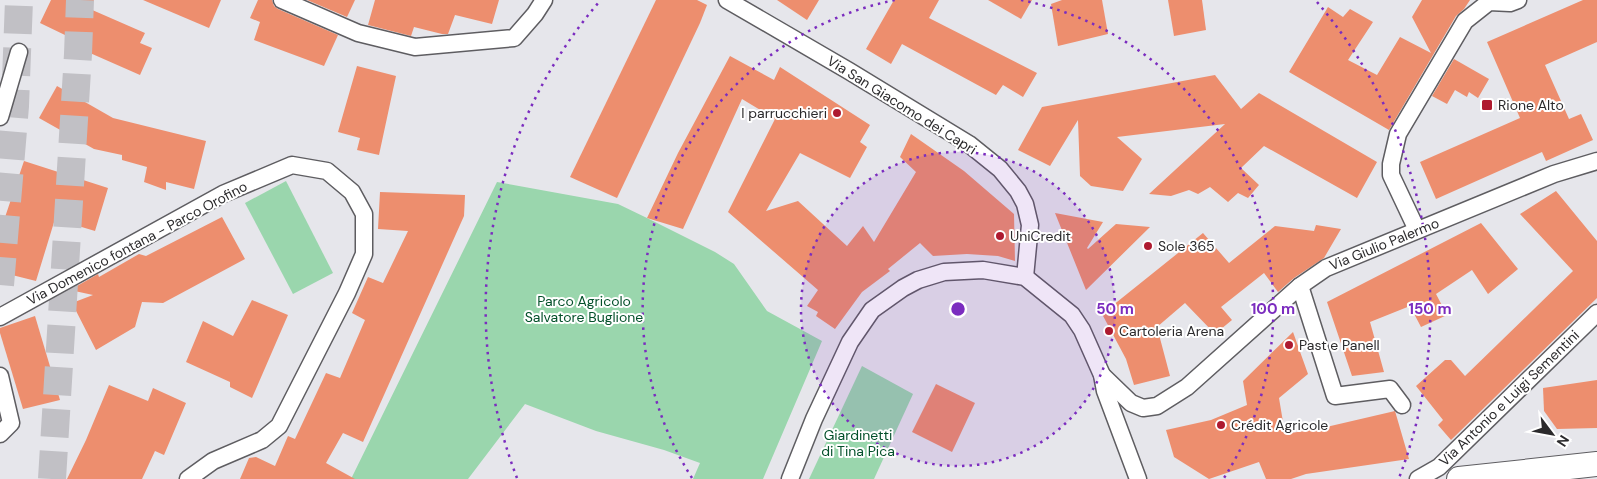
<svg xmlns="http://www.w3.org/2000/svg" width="1597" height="479" viewBox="0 0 1597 479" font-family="'DM Sans',sans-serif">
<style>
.green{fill:#9ad6ad}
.building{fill:#ed8e6e}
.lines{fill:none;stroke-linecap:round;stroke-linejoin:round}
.highway-tunnel{stroke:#c1c0c5;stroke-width:28;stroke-dasharray:28 14;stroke-linecap:butt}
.street-casing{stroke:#5e5d61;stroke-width:19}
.secondary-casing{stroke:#5e5d61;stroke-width:26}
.street{stroke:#fff;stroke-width:16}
.secondary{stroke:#fff;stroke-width:24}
.ring{fill:none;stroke:#7b2cbf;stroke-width:2.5;stroke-dasharray:2.5 5}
.poi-dot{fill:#ae1a30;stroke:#fff;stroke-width:2}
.labels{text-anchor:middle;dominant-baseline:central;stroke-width:4;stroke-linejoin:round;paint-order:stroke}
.street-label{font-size:14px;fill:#2b2a2c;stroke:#fff}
.poi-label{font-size:14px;fill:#2b2a2c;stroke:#fff;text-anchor:start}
.park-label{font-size:14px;fill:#03502a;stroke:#fff}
.centre{fill:#7b2cbf;stroke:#fff;stroke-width:2.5}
.ring-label{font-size:15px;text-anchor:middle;font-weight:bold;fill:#7b2cbf;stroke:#fff;stroke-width:4;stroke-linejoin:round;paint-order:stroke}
</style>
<rect width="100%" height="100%" fill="#e6e6eb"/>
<g class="green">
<polygon points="286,181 333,273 293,294 245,203"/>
<polygon points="497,182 618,204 647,218 715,252 734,264 767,311 822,341 763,479 693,479 700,463 664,450 596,431 525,404 468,479 351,479"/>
<polygon points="862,366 913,394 874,479 809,479"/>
</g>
<g class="building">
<polygon points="51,0 94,0 90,9 145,33 140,43 152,48 140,75 90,53 92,48 40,23"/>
<polygon points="143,0 221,0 209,28"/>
<polygon points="258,0 272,0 274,6 278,9 338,35 324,66 254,40 260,22 250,18"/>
<polygon points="307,0 355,0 347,17"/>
<polygon points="375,0 499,0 492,24 455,15 448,34 442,34 414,27 411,36 368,25"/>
<polygon points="656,0 697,0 707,5 700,23 617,198 570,177"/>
<polygon points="777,0 819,0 807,20"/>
<polygon points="894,0 939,0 929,18 1037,73 1023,97 1003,85 996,95 902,44 891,64 866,49"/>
<polygon points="988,0 1032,0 1021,19"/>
<polygon points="1062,0 1102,0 1108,34 1058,46 1051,4"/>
<polygon points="1168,0 1202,0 1206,30 1174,36"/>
<polygon points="1422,0 1470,0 1464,9 1456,16 1389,130 1289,72 1328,7 1343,17 1350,9 1373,22 1348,60 1377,75 1400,37 1431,53 1412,17"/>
<polygon points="1583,0 1597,0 1597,42 1545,65 1569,119 1581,114 1593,140 1546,161 1542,152 1436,199 1420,162 1520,118 1487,42"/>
<polygon points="730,56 774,80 780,67 870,125 860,142 867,147 850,178 800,153 766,211 798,201 847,246 863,226 874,242 916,172 900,157 911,134 964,171 1014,214 1015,261 998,256 967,254 933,256 920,243 888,269 890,271 862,292 835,329 816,316 818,312 807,306 818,290 728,212 775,119 742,99 683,229 647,218 678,153"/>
<polygon points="1454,59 1489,79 1478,98 1469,92 1467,97 1455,90 1447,104 1432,96"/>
<polygon points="357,66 396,76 379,155 357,150 360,138 338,132"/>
<polygon points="1215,75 1241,109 1259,93 1377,162 1357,198 1264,146 1241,168 1259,185 1248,198 1238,193 1228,202 1210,187 1198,194 1189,190 1171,196 1149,194 1225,124 1117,137 1142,159 1123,191 1091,186 1080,176 1078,120 1050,166 1018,150 1042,107"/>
<polygon points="57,86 113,118 206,141 194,189 166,182 166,190 144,182 147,167 122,160 122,155 94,149 39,118"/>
<polygon points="24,161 108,188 95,231 55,219 36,281 0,272 0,232"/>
<polygon points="1556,191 1597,241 1597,298 1451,440 1438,425 1443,420 1416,386 1445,360 1451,360 1465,376 1573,271 1520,214"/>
<polygon points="380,192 465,195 464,216 363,442 343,433 326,463 355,479 240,479 249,458 256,457 275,466 288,436 295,439 326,373 340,378 365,320 352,313 368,277 383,283 408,231 378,229"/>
<polygon points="1055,213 1103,222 1087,248 1088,249 1116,224 1150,227 1086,290"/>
<polygon points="222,217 245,259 163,303 142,302 135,327 96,350 72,303 93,295 70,290 98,274 99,277 139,254 146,256"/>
<polygon points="1481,223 1518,269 1488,294 1472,270 1436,294 1447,315 1421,327 1410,306 1370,322 1384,372 1352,376 1327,302"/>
<polygon points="1316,225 1341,229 1324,258 1294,278 1278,292 1264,273 1221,307 1232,320 1215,334 1185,303 1157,327 1170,376 1134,385 1126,359 1102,314 1203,233 1229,263 1275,226 1314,231"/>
<polygon points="252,300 288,315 252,398 230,387 230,382 186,362 203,321 233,336"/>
<polygon points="35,316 60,400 23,409 0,333 0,328"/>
<polygon points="1293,332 1308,374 1279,398 1285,434 1322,428 1395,411 1409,459 1306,474 1291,479 1266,479 1259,462 1209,479 1174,457 1166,430 1211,420 1247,405 1243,381"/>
<polygon points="1597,380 1597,428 1557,429 1544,411 1543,388"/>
<polygon points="936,384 975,403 952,452 912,432"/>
<polygon points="109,385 148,401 153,388 186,403 164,455 155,451 142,479 67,479 86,440"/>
</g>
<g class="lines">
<g class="highway-tunnel">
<polyline points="0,285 15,106 19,0"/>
<polyline points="52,479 78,54 80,0"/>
</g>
<defs>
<g id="street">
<polyline points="282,0 358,33 415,47 514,38 535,14 544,0"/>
<polyline points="727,0 849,71 969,144 1000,169 1018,191 1025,204 1030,225 1025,277"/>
<polyline points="0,117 19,52"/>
<polyline points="1417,230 1391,175 1391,164 1398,134 1465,21 1489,2 1510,3 1518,0"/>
<polyline points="1300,286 1335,396 1390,389 1402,405"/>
<polyline points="0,317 223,194 292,165 327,171 352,192 364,214 364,254 347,293 279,426 262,440 213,461 188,479"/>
<polyline points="1102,375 1131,403 1143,408 1157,406 1187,387 1300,286 1326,268 1554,174 1597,161"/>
<polyline points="0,376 11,423 0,434"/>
<polyline points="790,479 814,419 850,342 872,310 903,288 918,280 944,272 983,270 1025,277 1072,315 1082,330 1102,375 1105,391 1138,479"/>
<polyline points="1418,479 1439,467 1597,313"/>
</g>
<polyline id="secondary" points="1459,479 1597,464"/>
</defs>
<use href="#street" class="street-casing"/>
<use href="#secondary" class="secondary-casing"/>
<use href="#street" class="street"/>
<use href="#secondary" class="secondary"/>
</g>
<circle cx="958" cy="309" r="157" fill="#7b2cbf" fill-opacity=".12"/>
<g class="ring">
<circle cx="958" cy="309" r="157"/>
<path d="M692 478A315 315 0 0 1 895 0M1021 0A315 315 0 0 1 1224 478"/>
<path d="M517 478A472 472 0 0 1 599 2M1317 2A472 472 0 0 1 1399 478"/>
</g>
<g class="poi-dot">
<rect x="1481" y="99" width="12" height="12" rx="2.5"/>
<circle cx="837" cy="113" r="5"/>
<circle cx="1000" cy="236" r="5"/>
<circle cx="1148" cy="246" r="5"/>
<circle cx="1109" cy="331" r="5"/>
<circle cx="1289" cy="345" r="5"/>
<circle cx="1221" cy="425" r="5"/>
</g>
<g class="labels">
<g class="street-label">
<text transform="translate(902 105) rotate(32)">Via San Giacomo dei Capri</text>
<text transform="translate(137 243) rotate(-28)">Via Domenico fontana - Parco Orofino</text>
<text transform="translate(1384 244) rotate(-22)">Via Giulio Palermo</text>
<text transform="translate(1509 398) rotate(-44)">Via Antonio e Luigi Sementini</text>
</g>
<g class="poi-label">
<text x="1498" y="105">Rione Alto</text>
<text x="827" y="113" text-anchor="end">I parrucchieri</text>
<text x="1010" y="236">UniCredit</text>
<text x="1158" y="246">Sole 365</text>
<text x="1119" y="331">Cartoleria Arena</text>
<text x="1299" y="345">Past e Panell</text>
<text x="1231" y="425">Crédit Agricole</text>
</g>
<g class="park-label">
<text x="584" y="301">Parco Agricolo<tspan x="584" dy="16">Salvatore Buglione</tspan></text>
<text x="858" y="435">Giardinetti<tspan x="858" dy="16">di Tina Pica</tspan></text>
</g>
</g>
<circle cx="958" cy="309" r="8" class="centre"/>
<g class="ring-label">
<text x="1115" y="314">50 m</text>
<text x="1273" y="314">100 m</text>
<text x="1430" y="314">150 m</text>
</g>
<g transform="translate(1552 434) rotate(122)" stroke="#ffffff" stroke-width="4" paint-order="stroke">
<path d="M0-4L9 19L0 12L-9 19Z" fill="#2b2a2c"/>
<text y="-8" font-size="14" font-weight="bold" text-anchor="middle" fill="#2b2a2c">N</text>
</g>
</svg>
